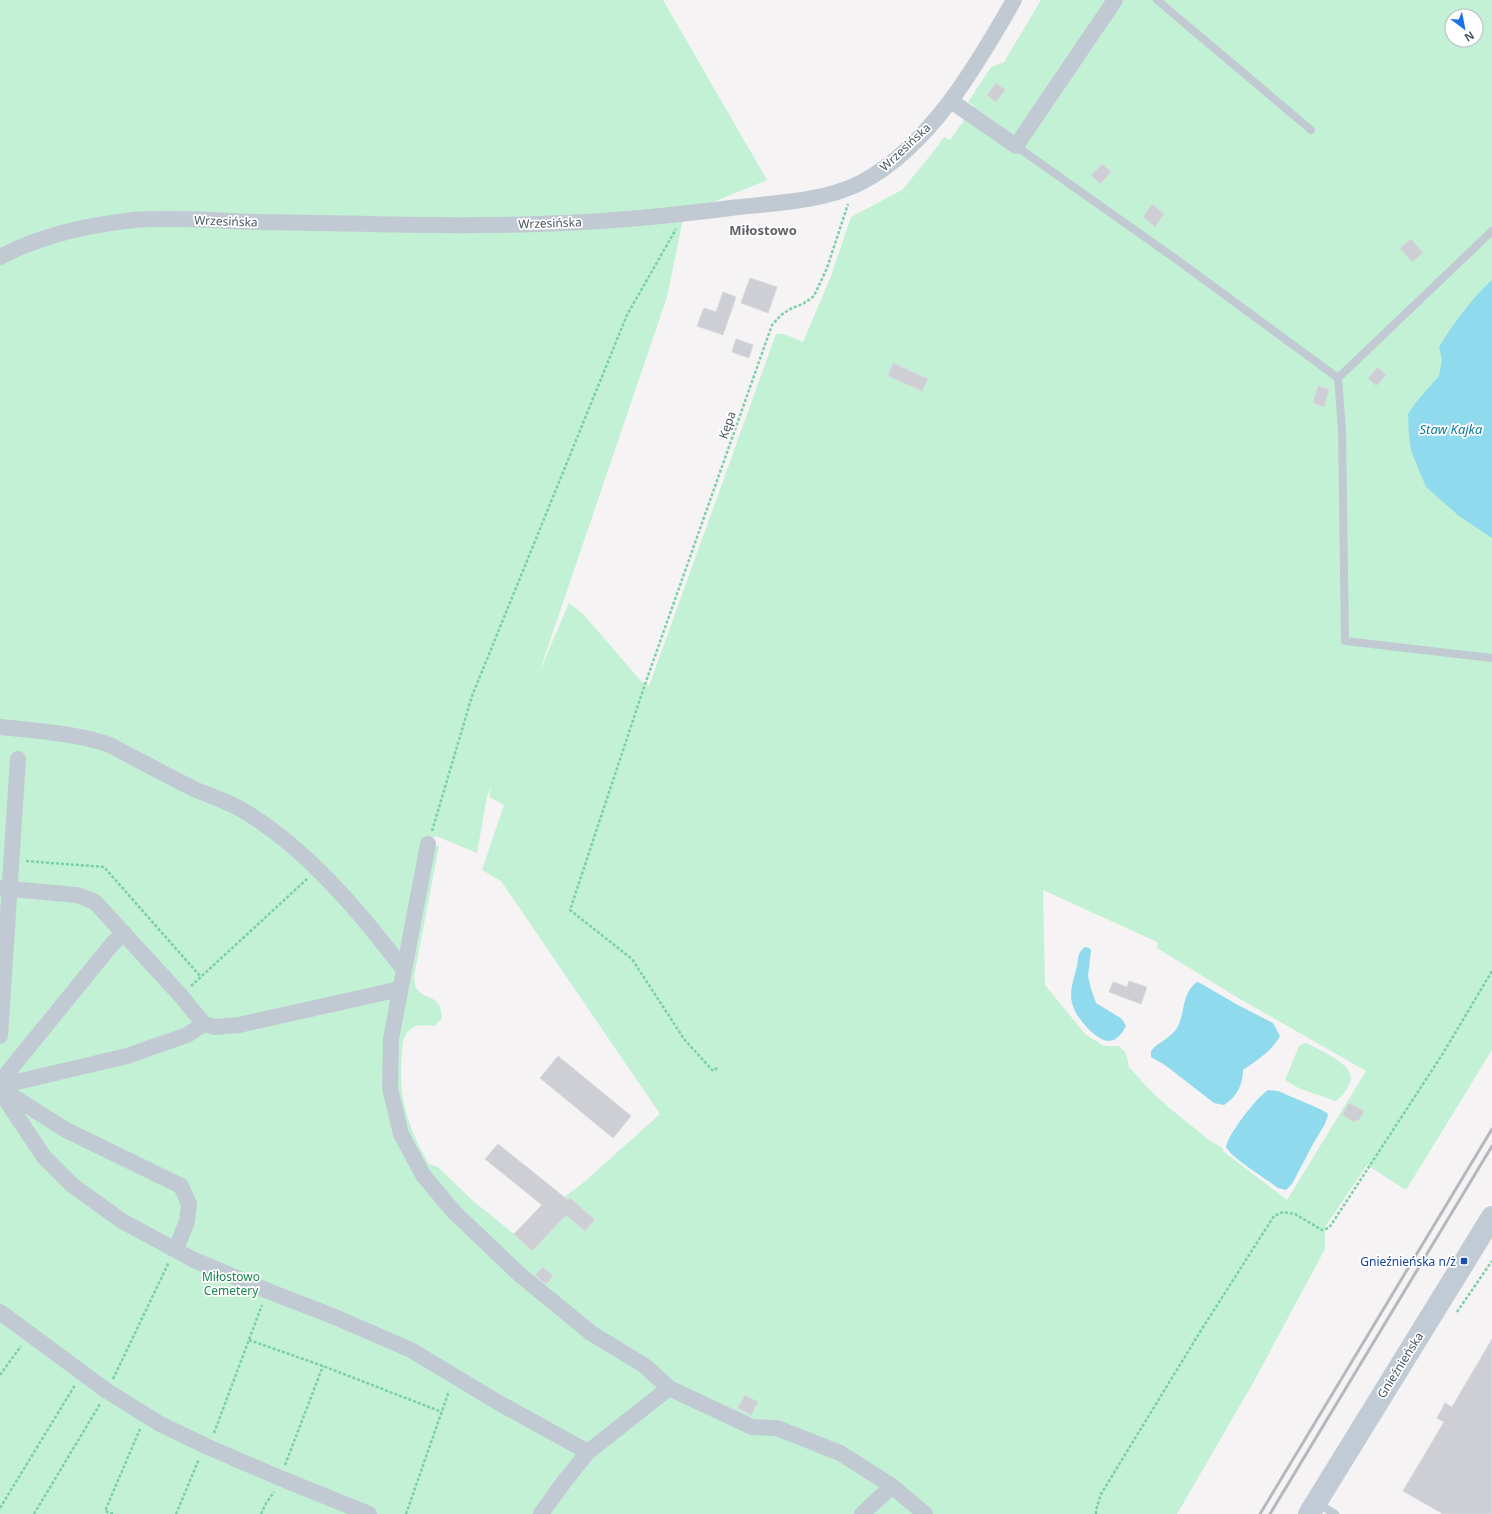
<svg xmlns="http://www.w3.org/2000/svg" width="1492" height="1514" viewBox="0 0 1492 1514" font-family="'Noto Sans',sans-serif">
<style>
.green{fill:#c3f1d5;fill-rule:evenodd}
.water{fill:#90daee}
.building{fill:#cdcfd5;stroke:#d7d9de}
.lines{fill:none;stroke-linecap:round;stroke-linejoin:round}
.path{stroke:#7ad0a6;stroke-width:2.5;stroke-dasharray:3 2;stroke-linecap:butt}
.lane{stroke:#c1cad2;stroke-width:8}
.street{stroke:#c1cad2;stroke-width:16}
.secondary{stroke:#c1cbd6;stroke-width:22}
.rail{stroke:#b5b8bd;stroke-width:3}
.transit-dot{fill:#1a4fb4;stroke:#fff;stroke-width:1.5}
.labels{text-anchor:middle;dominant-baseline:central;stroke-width:3.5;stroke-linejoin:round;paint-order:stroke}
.street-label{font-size:12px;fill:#4a5661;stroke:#fff}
.transit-label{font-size:12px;fill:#164399;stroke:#fff;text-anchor:end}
.park-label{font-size:12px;fill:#17864f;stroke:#fff}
.neighbourhood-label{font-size:13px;font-weight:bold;fill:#5f6368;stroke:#fff}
.water-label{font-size:13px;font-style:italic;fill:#0c7c9b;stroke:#fff}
</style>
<rect width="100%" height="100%" fill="#f5f3f3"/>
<g class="green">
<path d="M0,0H663L767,180L684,214L667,297L539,673L569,603L583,614L641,681L649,686L776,334H784L803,342L831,276L851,217L902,190L934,151L944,137L950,140L974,106L968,102L991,67L1004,62L1041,0H1492V1050L1406,1190L1367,1165L1325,1227V1249L1253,1383L1177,1514H0ZM1452,16H1476V40H1452ZM492,787L489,797L504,805L482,870L501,881L660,1114L583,1183L514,1234L472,1200L438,1167L429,1164C408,1130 397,1093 402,1053C403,1043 403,1032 414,1027C421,1024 429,1026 435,1026L442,1018C441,1014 441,1008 439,1005C431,992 415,1000 414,977L439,846L425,844L436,836L477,853L487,796ZM1043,890L1157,942V948L1235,996L1366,1071L1287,1200L1224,1152L1222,1148L1209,1140L1168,1107L1148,1088L1129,1067L1126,1053L1119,1046H1104L1086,1035L1045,985Z"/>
<path d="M1306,1043C1317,1048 1346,1062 1350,1073C1352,1078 1350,1081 1349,1085C1346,1091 1341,1098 1335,1101C1318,1094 1300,1091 1285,1080L1299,1046L1303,1044Z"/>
</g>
<g class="water">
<path d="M1492,280V538L1459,516L1426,487L1411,451L1409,437L1408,414L1417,401L1439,376L1442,360L1439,347C1454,323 1471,299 1492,280Z"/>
<path d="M1085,947L1089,948L1091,950L1088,976L1091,989L1096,1003L1122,1019L1126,1026C1123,1032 1117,1041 1109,1041C1096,1041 1076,1017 1073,1006C1068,993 1074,979 1077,966C1078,959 1078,951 1085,947Z"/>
<path d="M1197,982L1200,983L1236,1004L1273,1023L1280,1036C1272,1051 1257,1060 1243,1070C1243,1084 1237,1097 1224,1105L1214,1103L1165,1065L1151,1057V1051C1158,1042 1171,1038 1177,1028C1186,1012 1181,994 1197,982Z"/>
<path d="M1268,1090L1278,1091L1320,1109L1327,1113L1328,1115L1325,1124L1313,1144L1292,1184L1286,1190L1278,1188C1267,1179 1231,1158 1226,1147C1228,1134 1257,1097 1268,1090Z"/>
</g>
<g class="building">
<polygon points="996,83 1005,90 996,102 987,95"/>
<polygon points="1102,164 1111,172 1100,184 1091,175"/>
<polygon points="1152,204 1164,214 1155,227 1143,217"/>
<polygon points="1411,239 1423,253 1412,262 1400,248"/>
<polygon points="750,278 777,287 768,313 741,303"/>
<polygon points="723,292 736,297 723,335 697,326 704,308 716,312"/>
<polygon points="736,339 753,345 749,358 732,352"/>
<polygon points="893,363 928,379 922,391 888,376"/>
<polygon points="1378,367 1386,375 1376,386 1368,378"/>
<polygon points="1318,386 1329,389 1324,407 1313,403"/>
<polygon points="1129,981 1147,987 1141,1004 1109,992 1113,982 1127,987"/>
<polygon points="558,1056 631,1116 613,1138 540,1078"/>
<polygon points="1349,1103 1364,1111 1359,1120 1357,1120 1355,1122 1342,1115"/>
<polygon points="498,1144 568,1200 570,1198 595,1220 585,1231 566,1215 532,1251 514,1234 542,1205 485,1159"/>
<polygon points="543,1267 553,1276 546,1284 535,1275"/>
<polygon points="1492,1339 1492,1514 1443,1514 1403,1491 1444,1422 1437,1418 1445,1403 1452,1407"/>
<polygon points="745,1395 758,1402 751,1415 738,1408"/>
</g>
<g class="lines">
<g class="path">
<polyline points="432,831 472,696 627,315 676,229"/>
<polyline points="26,861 104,867 201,977"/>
<polyline points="191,986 307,879"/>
<polyline points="717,1068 713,1071 684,1039 632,959 570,910 643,690 772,325 781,315 792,308 803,304 814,296 827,268 848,204"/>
<polyline points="1457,1312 1492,1261"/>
<polyline points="249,1340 323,1366 442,1412"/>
<polyline points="0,1375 21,1346"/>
<polyline points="113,1379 169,1262"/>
<polyline points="214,1433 262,1305"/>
<polyline points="285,1465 323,1366"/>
<polyline points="0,1508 75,1385"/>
<polyline points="34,1514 100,1404"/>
<polyline points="113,1514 105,1511 140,1429"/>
<polyline points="176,1514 199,1459"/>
<polyline points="261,1514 265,1505 274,1492"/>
<polyline points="406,1514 449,1391"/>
<polyline points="1096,1514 1096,1510 1101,1494 1200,1332 1274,1216 1283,1212 1295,1214 1322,1230 1329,1228 1442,1055 1492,971"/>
</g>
<g class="lane">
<polyline points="1157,0 1311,130"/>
<polyline points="1016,146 1180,262 1338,378"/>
<polyline points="1492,231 1338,378 1342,429 1345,641 1492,658"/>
<polyline points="1317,1503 1335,1514"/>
</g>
<g class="street">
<polyline points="951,101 1016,146 1115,0"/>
<path d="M0,257C41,235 88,225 134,220C174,217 216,221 257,222C359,223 462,228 564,223C620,221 675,215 731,208C773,203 824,202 862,182C930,146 977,65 1014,0"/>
<path d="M0,727C37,731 76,733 110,745C138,760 166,775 194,789C210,796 228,801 244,811C306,848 360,912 404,970"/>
<polyline points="428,844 391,1039 390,1088 401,1134 423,1175 454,1212 519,1274 591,1333 645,1366 669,1388 752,1427 777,1428 840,1453 892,1486 925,1514"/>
<polyline points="0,888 77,895 95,902 181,996 204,1024"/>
<polyline points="0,1036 18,759"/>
<polyline points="0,1082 113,943 124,933"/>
<polyline points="0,1086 127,1056 187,1035 204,1024 215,1027 239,1025 400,989"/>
<polyline points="1,1089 66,1130 181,1186 189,1204 187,1221 176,1249"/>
<polyline points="0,1091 44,1157 72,1185 122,1221 194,1260 268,1291 335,1317 411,1350 499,1403 588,1452 669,1388"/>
<polyline points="0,1312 107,1391 160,1424 208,1447 280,1478 369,1514"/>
<polyline points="541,1514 563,1483 588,1452"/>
<polyline points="862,1514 892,1486"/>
</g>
<polyline class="secondary" points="1309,1514 1492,1217"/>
<g class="rail">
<polyline points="1260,1514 1492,1129"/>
<polyline points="1270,1514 1492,1146"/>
</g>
</g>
<rect class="transit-dot" x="1460" y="1257" width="8" height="8" rx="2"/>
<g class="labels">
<g class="street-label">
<text transform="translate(905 147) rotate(-43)">Wrzesińska</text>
<text transform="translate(226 221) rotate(2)">Wrzesińska</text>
<text transform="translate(550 223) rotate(-2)">Wrzesińska</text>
<text transform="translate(727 425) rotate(-71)">Kępa</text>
<text transform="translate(1400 1365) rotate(-58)">Gnieźnieńska</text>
</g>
<g class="transit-label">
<text x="1456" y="1261">Gnieźnieńska n/ż</text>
</g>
<g class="park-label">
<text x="231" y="1276">Miłostowo<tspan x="231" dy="14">Cemetery</tspan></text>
</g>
<g class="neighbourhood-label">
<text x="763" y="230">Miłostowo</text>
</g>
<g class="water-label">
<text x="1451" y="429">Staw Kajka</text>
</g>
</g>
<g transform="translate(1464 28) rotate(148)"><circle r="19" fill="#ffffff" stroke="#b7bbc0"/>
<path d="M0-3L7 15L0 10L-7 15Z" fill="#1a73e8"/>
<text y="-6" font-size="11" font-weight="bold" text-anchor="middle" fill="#4a5661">N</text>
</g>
</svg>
